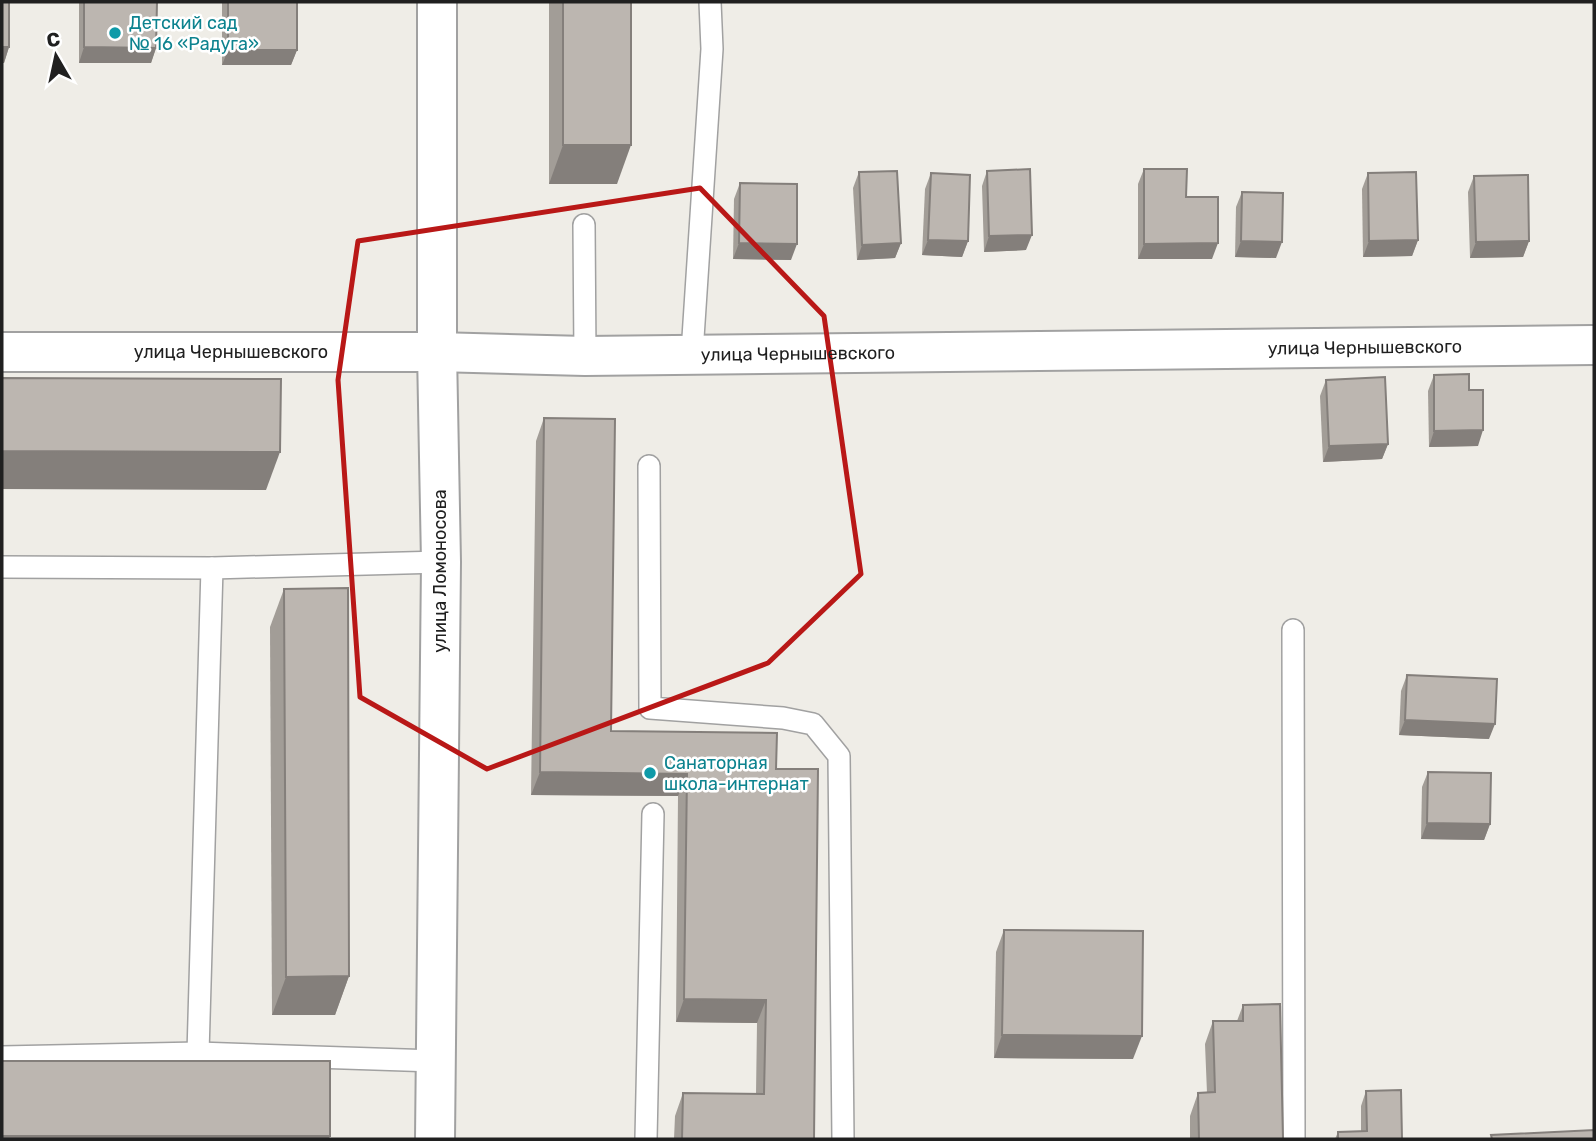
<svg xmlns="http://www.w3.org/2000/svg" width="1596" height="1141" viewBox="0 0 1596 1141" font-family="Rubik,sans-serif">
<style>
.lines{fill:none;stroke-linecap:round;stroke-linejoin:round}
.service-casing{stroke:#a1a1a1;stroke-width:24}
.minor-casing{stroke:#a1a1a1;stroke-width:42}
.service{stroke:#fff;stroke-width:21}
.minor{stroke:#fff;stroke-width:38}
.wall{fill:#a29d97}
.shaded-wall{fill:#847f7b}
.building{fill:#bcb6b0;stroke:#847f7b;stroke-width:2}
.marked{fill:none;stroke:#b91817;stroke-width:5;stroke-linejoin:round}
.culture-dot{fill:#0f9aa8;stroke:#fff;stroke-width:2.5}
.labels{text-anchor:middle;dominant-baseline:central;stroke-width:5;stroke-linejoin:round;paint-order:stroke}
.culture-label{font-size:18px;fill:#0d838f;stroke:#fff;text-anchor:start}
.street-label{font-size:18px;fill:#202020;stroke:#fff}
</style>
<rect width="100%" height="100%" fill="#efede7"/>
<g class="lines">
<defs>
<g id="service">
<polyline points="584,225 585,356"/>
<polyline points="692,353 712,49 710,2"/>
<polyline points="649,466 650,708 783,718 813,724 839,756 843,1139"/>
<polyline points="2,567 212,568"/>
<polyline points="1293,630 1294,1139"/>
<polyline points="198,1053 212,568 441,562"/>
<polyline points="2,1057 198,1053 435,1061"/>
<polyline points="646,1139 653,814"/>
</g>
<g id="minor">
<path id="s1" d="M2,352H437L585,356L1594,345"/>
<polyline points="435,1139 441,562 437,352 437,2"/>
</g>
</defs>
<use href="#service" class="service-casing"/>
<use href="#minor" class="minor-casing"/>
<use href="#service" class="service"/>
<use href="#minor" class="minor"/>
</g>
<g class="wall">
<polygon points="2,2 157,2 156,48 151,63 79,63 79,3 9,3 9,47 4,63"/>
<polygon points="222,2 297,2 297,50 291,65 222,65"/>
<polygon points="549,2 631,2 617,184 549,184"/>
<polygon points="1144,169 1186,197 1212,259 1138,259 1138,184"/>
<polygon points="987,171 1026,250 984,252 982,186"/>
<polygon points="859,172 901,243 895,258 857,260 853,188"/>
<polygon points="931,173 968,241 962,257 922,255 925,189"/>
<polygon points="1368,173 1418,240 1412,256 1363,257 1362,189"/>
<polygon points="1474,176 1529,241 1523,257 1470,258 1468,192"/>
<polygon points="740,183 791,260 733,259 734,199"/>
<polygon points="1242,192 1276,258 1235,257 1236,207"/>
<polygon points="1434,375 1469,390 1478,446 1429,447 1428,391"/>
<polygon points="1326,380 1388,444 1382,459 1323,462 1320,396"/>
<polygon points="544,418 611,731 776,769 814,1139 674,1139 675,1116 683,1093 756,1094 757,1023 676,1022 678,796 531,795 536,441"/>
<polygon points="284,589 349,976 335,1015 272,1015 270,627"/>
<polygon points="1407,675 1489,739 1399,735 1401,691"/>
<polygon points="1428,772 1490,824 1484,840 1421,839 1422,787"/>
<polygon points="1004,930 1133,1059 994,1058 996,952"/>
<polygon points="1243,1005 1283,1139 1190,1139 1190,1116 1198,1093 1207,1093 1205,1044 1213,1021 1237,1021"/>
<polygon points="1366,1091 1402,1139 1335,1139 1338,1132 1361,1132 1361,1106"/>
</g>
<g class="shaded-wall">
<rect x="4" y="2" width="75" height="1"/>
<polygon points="2,47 9,47 4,63 2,63"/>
<polygon points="84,47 156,48 151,63 79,63"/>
<polygon points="228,50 297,50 291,65 222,65"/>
<polygon points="563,145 631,145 617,184 549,184"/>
<polygon points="1032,235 1026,250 984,252 989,236"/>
<polygon points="928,240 968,241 962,257 922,255"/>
<polygon points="1418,240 1412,256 1363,257 1369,241"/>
<polygon points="1241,241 1282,242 1276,258 1235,257"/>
<polygon points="1529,241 1523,257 1470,258 1476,242"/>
<polygon points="739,243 797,244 791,260 733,259"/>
<polygon points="901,243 895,258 857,260 862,245"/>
<polygon points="1218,243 1212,259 1138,259 1144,244"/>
<polygon points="1483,430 1478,446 1429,447 1434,431"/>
<polygon points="1388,444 1382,459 1323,462 1329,446"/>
<polygon points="2,451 280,452 266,490 2,489"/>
<polygon points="1405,720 1495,724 1489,739 1399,735"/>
<polygon points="540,772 687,774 678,796 531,795"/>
<polygon points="1427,823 1490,824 1484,840 1421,839"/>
<polygon points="349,976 335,1015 272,1015 286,977"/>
<polygon points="684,999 766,1000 757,1023 676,1022"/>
<polygon points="1002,1035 1142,1036 1133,1059 994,1058"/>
<polygon points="2,1136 330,1136 329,1139 2,1139"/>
</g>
<g class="building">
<rect x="2" y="2" width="7" height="45"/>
<polygon points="84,2 157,2 156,48 84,47"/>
<rect x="228" y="2" width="69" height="48"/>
<rect x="563" y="2" width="68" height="143"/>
<polygon points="1030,169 1032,235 989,236 987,171"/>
<polygon points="1144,169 1187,169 1186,197 1218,197 1218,243 1144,244"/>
<polygon points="897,171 901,243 862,245 859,172"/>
<polygon points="1416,172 1418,240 1369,241 1368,173"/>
<polygon points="931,173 970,175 968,241 928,240"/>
<polygon points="1528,175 1529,241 1476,242 1474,176"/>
<polygon points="740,183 797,184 797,244 739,243"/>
<polygon points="1242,192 1283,193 1282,242 1241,241"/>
<polygon points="1469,374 1469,390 1483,390 1483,430 1434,431 1434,375"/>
<polygon points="1385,377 1388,444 1329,446 1326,380"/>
<polygon points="2,378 281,379 280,452 2,451"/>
<polygon points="544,418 615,419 611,731 777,733 776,769 818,769 814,1139 682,1139 683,1093 764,1094 766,1000 684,999 687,774 540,772"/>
<polygon points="348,588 349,976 286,977 284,589"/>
<polygon points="1407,675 1497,679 1495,724 1405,720"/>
<polygon points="1428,772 1491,773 1490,824 1427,823"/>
<polygon points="1004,930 1143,931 1142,1036 1002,1035"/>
<polygon points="1280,1004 1283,1139 1199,1139 1198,1093 1215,1092 1213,1021 1243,1021 1243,1005"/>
<rect x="2" y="1061" width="328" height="75"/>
<polygon points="1401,1090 1402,1139 1338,1139 1338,1132 1367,1131 1366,1091"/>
<polygon points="1594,1130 1594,1139 1492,1139 1491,1135"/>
</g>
<path class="marked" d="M700,188L824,316L861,574L768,663L487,769L360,697L338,380L358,241Z"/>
<g class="culture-dot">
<circle cx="115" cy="33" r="7"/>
<circle cx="650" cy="773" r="7"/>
</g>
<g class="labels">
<g class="culture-label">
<text x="129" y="23">Детский сад<tspan x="129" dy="21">№ 16 «Радуга»</tspan></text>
<text x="664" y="763">Санаторная<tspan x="664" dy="21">школа-интернат</tspan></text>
</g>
<g class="street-label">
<text stroke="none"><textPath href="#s1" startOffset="1363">улица Чернышевского</textPath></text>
<text stroke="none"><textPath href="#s1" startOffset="229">улица Чернышевского</textPath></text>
<text stroke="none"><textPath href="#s1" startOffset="796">улица Чернышевского</textPath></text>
<text transform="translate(440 571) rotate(-90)">улица Ломоносова</text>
</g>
</g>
<rect width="1596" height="1141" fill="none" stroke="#202020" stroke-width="7"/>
<g transform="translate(56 56) rotate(351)" stroke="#ffffff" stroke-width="5" paint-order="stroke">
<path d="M0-5L12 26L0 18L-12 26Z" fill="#202020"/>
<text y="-10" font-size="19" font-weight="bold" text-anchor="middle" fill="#202020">С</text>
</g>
</svg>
